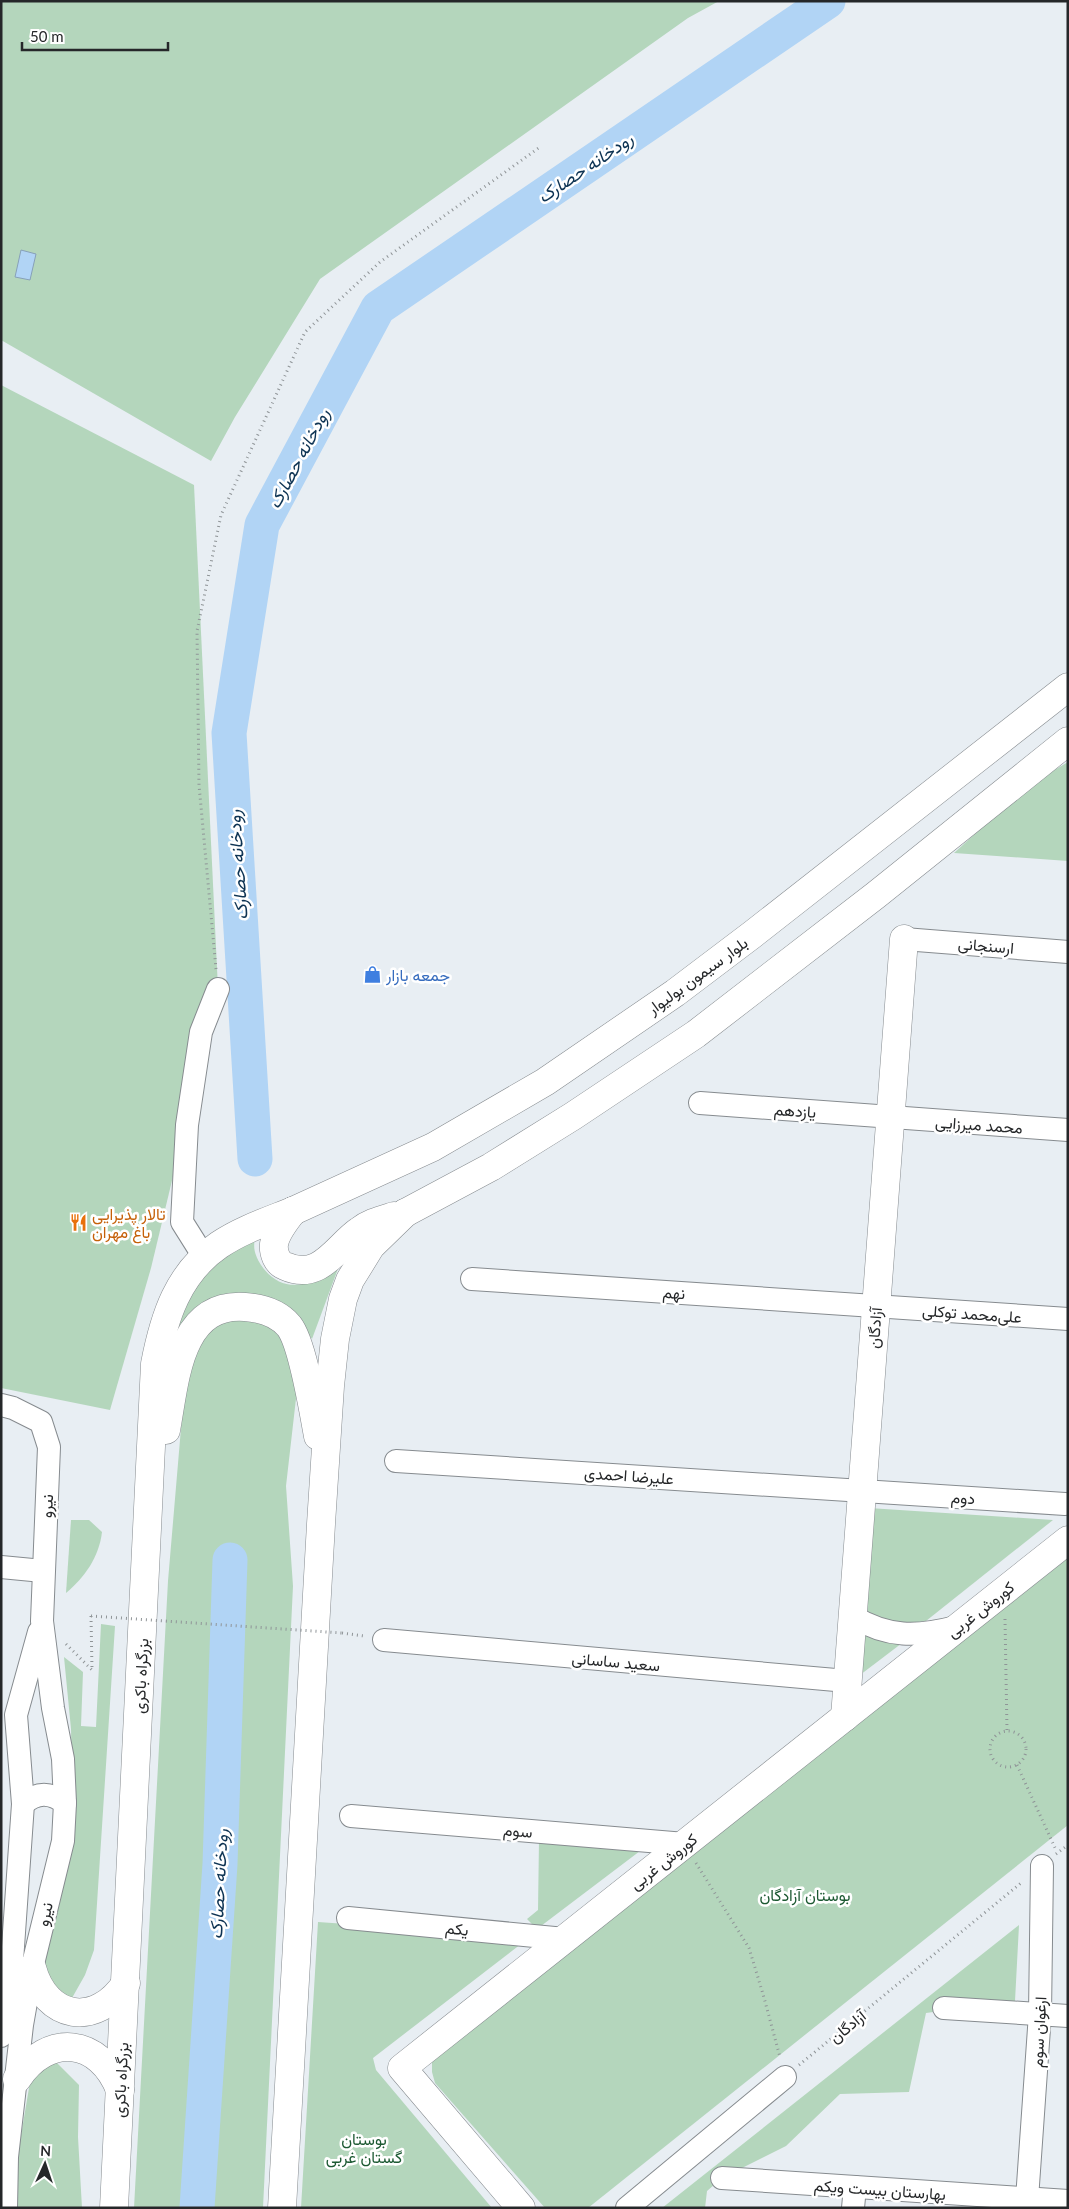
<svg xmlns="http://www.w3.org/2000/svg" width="1069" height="2209" viewBox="0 0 1069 2209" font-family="Lato,Vazirmatn,sans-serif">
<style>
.green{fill:#b4d6bc}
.water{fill:#b1d4f5;stroke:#87a0b8}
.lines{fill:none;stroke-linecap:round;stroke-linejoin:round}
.river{stroke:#b1d4f5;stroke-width:35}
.minor-casing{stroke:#868b8f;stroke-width:24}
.tertiary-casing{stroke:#868b8f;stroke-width:29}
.primary-casing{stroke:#868b8f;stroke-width:29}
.trunk-casing{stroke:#868b8f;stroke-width:29}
.path{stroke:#8f9497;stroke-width:3;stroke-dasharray:1 4;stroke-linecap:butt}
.minor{stroke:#fff;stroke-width:22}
.tertiary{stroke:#fff;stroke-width:28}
.primary{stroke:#fff;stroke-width:28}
.trunk{stroke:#fff;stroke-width:28}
.path-bridge{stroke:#8f9497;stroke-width:3;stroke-dasharray:1 4;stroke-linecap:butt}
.labels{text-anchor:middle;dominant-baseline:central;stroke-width:5;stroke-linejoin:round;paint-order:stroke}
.street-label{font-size:16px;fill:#252729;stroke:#fff}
.shop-label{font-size:16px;fill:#366cbe;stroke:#fff;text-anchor:start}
.food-label{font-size:16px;fill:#c56008;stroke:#fff;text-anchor:start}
.park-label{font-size:16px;fill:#1c5932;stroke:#fff}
.water-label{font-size:18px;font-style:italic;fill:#0d3353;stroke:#fff}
</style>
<rect width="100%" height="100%" fill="#e8eef3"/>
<g class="green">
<polygon points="1,1 719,1 688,18 320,279 235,417 211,461 1,340"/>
<polygon points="1,385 194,485 218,989 151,1268 110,1410 1,1388"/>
<polygon points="1068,762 1068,861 954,853 988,822 1046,775"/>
<path d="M256,1236C252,1247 255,1255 261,1265C283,1297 313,1285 339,1266L312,1339C304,1327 295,1312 282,1303C266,1292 228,1290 212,1301C198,1312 185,1327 172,1339L189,1294L219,1259Z"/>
<polygon points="236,1312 285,1331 298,1381 286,1486 293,1586 263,2208 134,2208 168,1581 188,1346"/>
<polygon points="869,1508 1053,1520 926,1621 902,1624 867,1619"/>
<path d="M71,1520H89L102,1532C99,1557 85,1577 66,1593Z"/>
<polygon points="1068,1558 1068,1825 588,2208 545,2208 435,2083 432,2072 432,2061"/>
<polygon points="101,1624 115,1626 94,1950 85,1975 72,1998 55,1989 44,1967 73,1831 71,1729 64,1657 83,1672 81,1726 96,1727"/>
<polygon points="860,1626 910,1637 860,1675"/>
<polygon points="539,1840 640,1851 537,1929 527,1919 538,1910"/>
<polygon points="318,1922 530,1937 373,2058 376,2070 492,2208 301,2208"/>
<polygon points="1019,1925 1015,2001 926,2013 909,2092 840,2094 786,2146 722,2178 707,2191 705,2208 662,2208"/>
<polygon points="56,2062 79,2085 78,2137 82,2208 16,2208 16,2165 31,2076"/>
</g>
<polygon class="water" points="21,250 36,254 30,280 15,277"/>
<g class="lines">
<g class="river">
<polyline points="255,1159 229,733 262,525 378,308 828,1"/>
<polyline points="197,2208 220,1864 230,1560"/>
</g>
<defs>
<g id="minor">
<polyline points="904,939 1068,952"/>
<polyline points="700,1103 1068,1130"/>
<polyline points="204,1257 182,1222 187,1125 201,1032 218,989"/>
<polyline points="472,1279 1068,1319"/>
<polyline points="1,1405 13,1408 41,1422 49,1447 42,1621 53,1708 63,1759 65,1803 63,1841 32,1968 22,2025 7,2157 6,2208"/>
<polyline points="396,1461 1065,1504"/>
<polyline points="1,1567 43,1571"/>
<path d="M852,1616C888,1638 917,1637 956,1627"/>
<polyline points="384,1640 847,1681"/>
<path d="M23,1804C37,1792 50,1792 65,1803"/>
<polyline points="351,1816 685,1844"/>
<polyline points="348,1918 565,1939"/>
<polyline points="944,2008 1068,2016"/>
<polyline points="1,2036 12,1961 23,1804 16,1715 39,1632"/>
<polyline points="722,2178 1068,2201"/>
<polyline points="1027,2199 1040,2014 1042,1866"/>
<polyline points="627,2208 785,2077"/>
<polyline points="853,2208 855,2187"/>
</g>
<g id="tertiary">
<polyline points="845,1717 904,939"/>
<polyline points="521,2208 402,2068 1068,1540"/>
</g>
<g id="primary">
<polyline points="293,1211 433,1147 545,1082 675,993 753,934 1068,687"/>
<polyline points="405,1213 491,1167 573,1116 696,1034 876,895 1068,741"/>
</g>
<g id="trunk">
<path d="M293,1211C285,1221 276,1232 274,1244C273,1253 277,1263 285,1266C320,1282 336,1247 359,1231C369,1223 381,1220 394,1216"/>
<path d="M166,1430C175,1383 178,1302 245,1307C260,1308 278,1313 289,1326C303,1344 313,1410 318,1436"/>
<path d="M32,1968C46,2020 96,2028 126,1983"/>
<path d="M17,2079C48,2032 100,2038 120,2090"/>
<path d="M114,2208L155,1364C164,1317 178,1273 219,1245C241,1230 268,1221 293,1211"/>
<polyline points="282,2208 321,1524 330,1386 335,1339 343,1299 350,1280 371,1246 405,1213"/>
</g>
</defs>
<use href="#minor" class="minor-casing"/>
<use href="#tertiary" class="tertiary-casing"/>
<use href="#primary" class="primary-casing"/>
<use href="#trunk" class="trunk-casing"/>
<g class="path">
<polyline points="216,969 199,785 197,631 221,515 305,332 380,262 540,147"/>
<polyline points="91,1616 92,1670"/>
<polyline points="1005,1619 1007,1731"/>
<polyline points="342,1633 364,1636"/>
<polyline points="66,1644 92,1670"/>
<circle cx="1008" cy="1749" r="18"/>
<polyline points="1017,1765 1056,1850"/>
<polyline points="1056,1854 1068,1845"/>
<polyline points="696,1863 749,1948 763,1994 780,2057"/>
<polyline points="799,2065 1021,1883"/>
</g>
<use href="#minor" class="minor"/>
<use href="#tertiary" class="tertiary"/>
<use href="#primary" class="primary"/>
<use href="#trunk" class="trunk"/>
<polyline class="path-bridge" points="91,1616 342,1633"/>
</g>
<defs>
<symbol id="shop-bare" viewBox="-9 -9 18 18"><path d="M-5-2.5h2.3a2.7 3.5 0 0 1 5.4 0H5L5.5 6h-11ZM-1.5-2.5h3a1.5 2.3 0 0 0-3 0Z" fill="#3f7fe0" stroke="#fff" stroke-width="2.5" paint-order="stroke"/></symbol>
<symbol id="restaurant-bare" viewBox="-9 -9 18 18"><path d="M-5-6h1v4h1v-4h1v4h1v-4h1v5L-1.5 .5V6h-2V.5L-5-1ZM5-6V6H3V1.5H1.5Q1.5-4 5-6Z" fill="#e8710a" stroke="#fff" stroke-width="2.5" paint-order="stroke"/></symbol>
</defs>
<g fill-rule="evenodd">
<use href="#shop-bare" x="360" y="962" width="25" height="25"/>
<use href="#restaurant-bare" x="66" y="1210" width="25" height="25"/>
</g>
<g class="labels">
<g class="street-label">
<text transform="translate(986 945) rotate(5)">ارسنجانی</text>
<text transform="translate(697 975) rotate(-36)">بلوار سیمون بولیوار</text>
<text transform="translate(795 1110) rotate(4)">یازدهم</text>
<text transform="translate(979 1124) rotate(4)">محمد میرزایی</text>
<text transform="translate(674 1292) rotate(4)">نهم</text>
<text transform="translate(972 1313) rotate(4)">علی‌محمد توکلی</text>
<text transform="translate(874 1328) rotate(-86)">آزادگان</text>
<text transform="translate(629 1475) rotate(4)">علیرضا احمدی</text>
<text transform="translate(963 1497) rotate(4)">دوم</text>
<text transform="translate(46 1506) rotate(-87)">نیرو</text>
<text transform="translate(980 1609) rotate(-38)">کوروش غربی</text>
<text transform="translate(616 1661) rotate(5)">سعید ساسانی</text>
<text transform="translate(140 1676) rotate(-87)">بزرگراه باکری</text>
<text transform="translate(518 1830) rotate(5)">سوم</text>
<text transform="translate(663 1861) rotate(-38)">کوروش غربی</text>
<text transform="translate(44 1914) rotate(-77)">نیرو</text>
<text transform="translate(457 1928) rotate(6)">یکم</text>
<text transform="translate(847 2026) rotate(-39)">آزادگان</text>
<text transform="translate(1038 2032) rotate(-87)">ارغوان سوم</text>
<text transform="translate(120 2080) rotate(-87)">بزرگراه باکری</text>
<text transform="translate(880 2189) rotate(4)">بهارستان بیست ویکم</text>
</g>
<g class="shop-label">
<text x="386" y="974">جمعه بازار</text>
</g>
<g class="food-label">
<text x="92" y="1213">تالار پذیرایی<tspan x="92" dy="18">باغ مهران</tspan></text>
</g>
<g class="park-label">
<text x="805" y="1894">بوستان آزادگان</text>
<text x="364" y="2138">بوستان<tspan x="364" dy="18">گستان غربی</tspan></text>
</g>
<g class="water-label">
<text transform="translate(585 167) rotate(-34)">رودخانه حصارک</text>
<text transform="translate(298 458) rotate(-62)">رودخانه حصارک</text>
<text transform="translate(237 865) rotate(-94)">رودخانه حصارک</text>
<text transform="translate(218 1884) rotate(-87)">رودخانه حصارک</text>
</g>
</g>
<rect width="1069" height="2209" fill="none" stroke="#252729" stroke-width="5"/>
<g transform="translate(45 2164) rotate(3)" stroke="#ffffff" stroke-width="4" paint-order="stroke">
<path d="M0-4L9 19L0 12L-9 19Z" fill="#252729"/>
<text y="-8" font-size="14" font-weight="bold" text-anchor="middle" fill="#252729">N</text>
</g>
<path d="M22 42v8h146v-8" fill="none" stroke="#252729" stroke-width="2.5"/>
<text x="30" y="42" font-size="15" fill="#252729" stroke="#ffffff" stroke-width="4" paint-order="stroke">50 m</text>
</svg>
